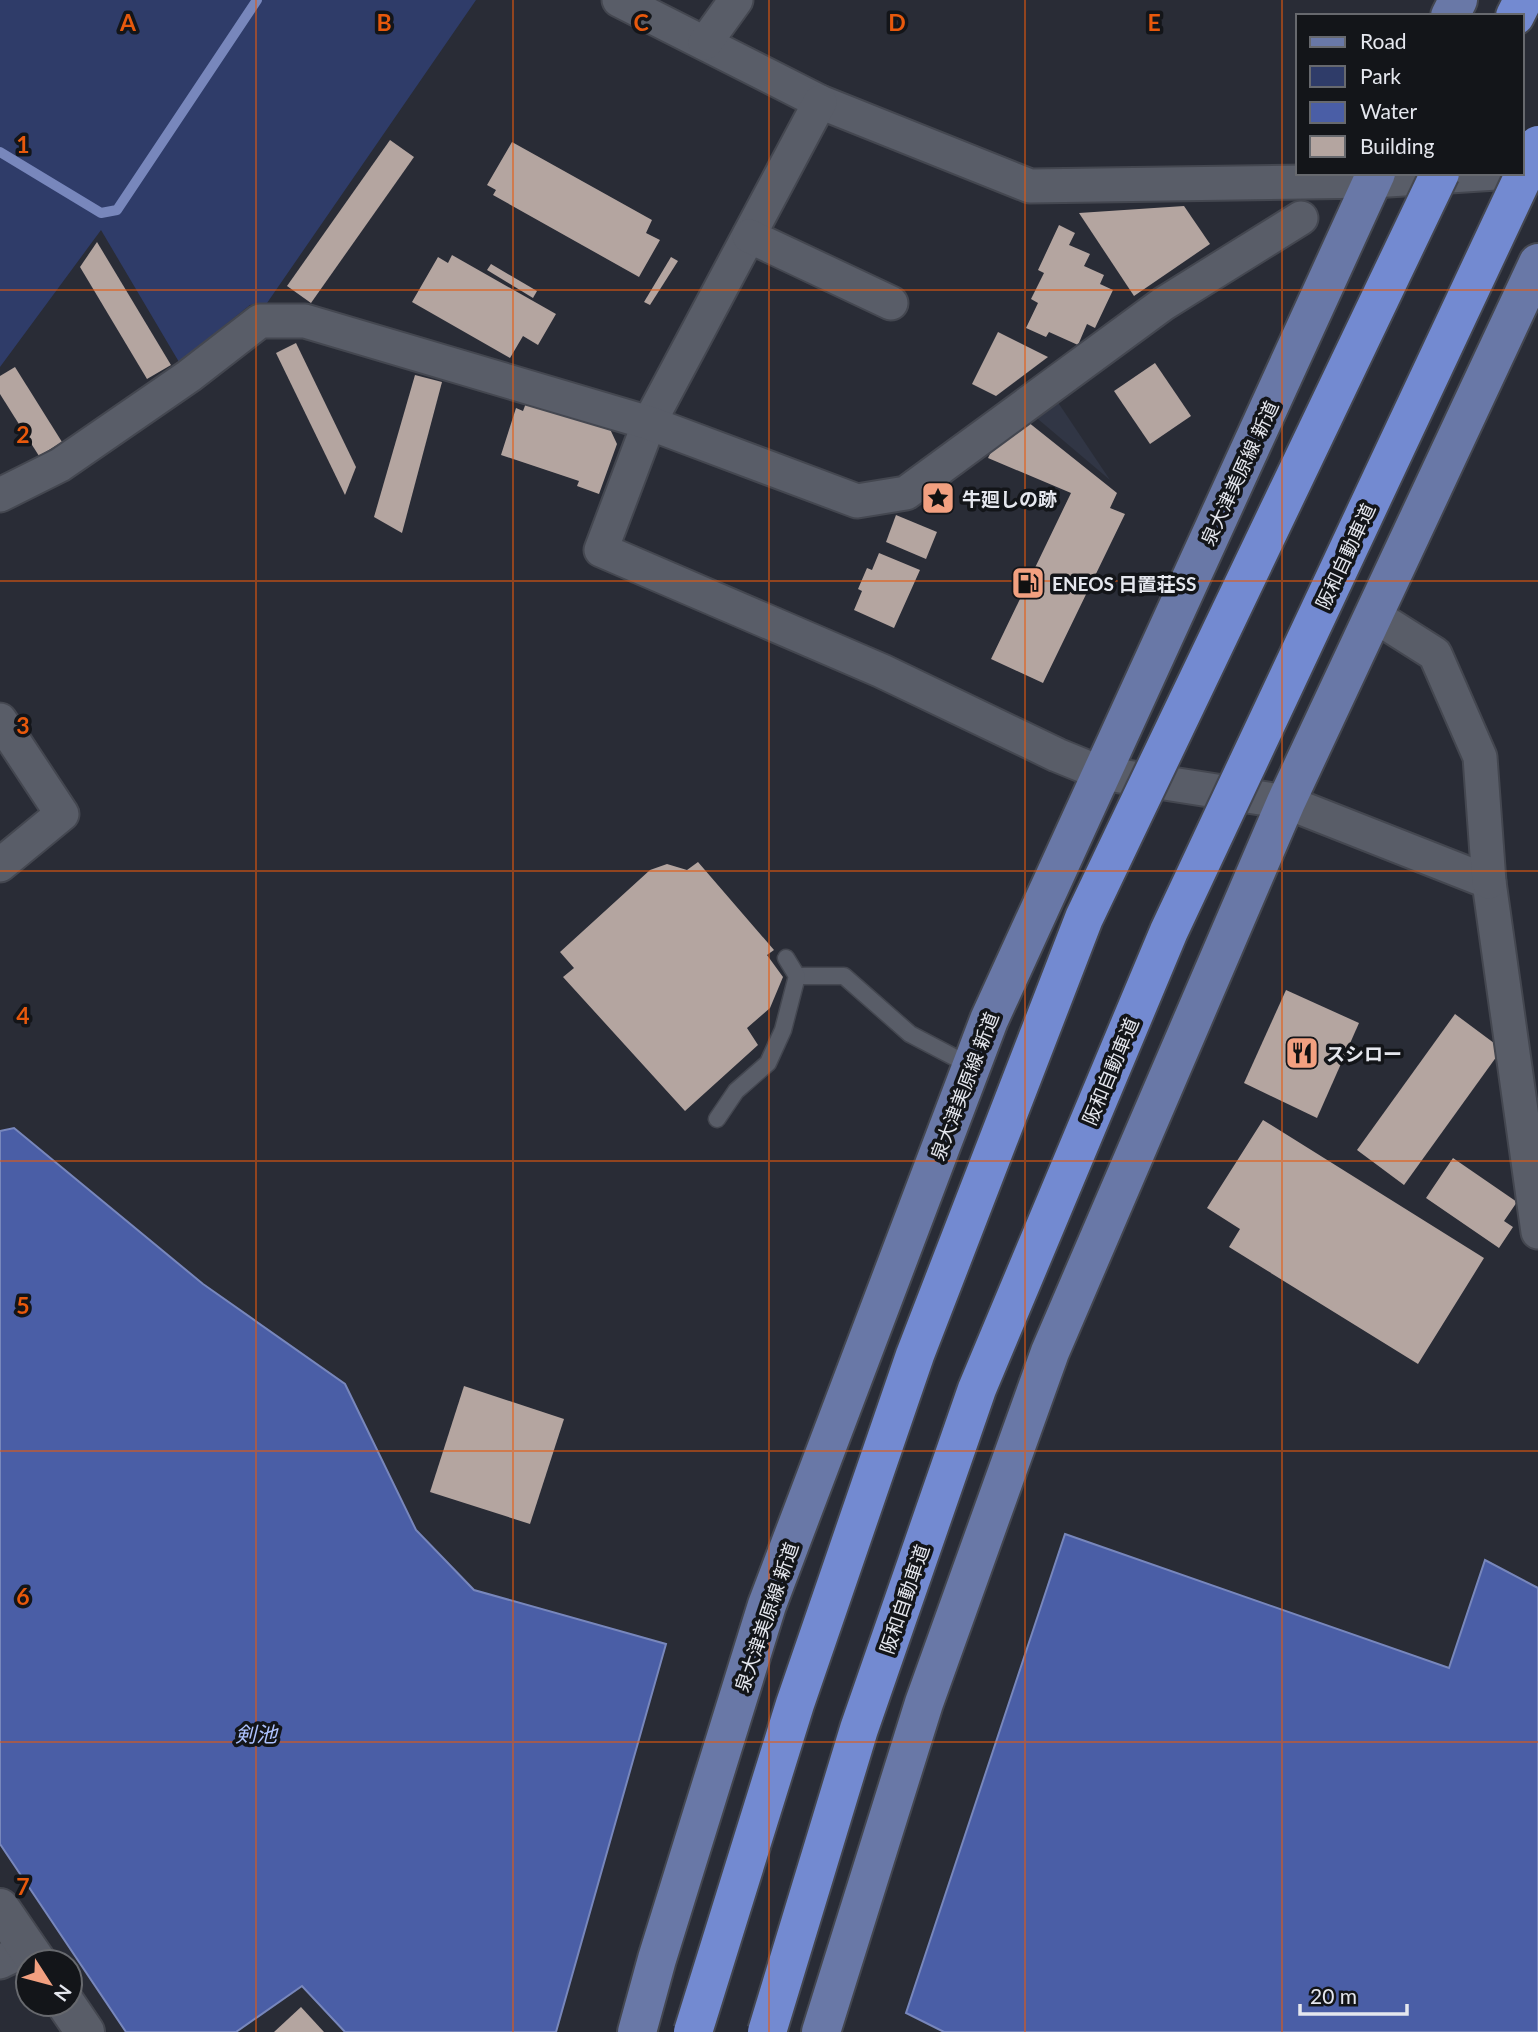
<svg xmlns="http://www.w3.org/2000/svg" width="1538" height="2032" viewBox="0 0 1538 2032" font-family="Lato,'Noto Sans JP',sans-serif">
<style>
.built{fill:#313645}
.green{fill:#2f3c69}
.water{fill:#4a5ea6;stroke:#7887bc;stroke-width:2}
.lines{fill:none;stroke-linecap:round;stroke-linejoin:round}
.stream{stroke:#7887bc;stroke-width:10}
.building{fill:#b4a5a0}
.service-casing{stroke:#444750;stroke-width:19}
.minor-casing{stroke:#444750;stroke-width:37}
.tertiary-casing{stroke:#444750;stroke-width:42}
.primary-casing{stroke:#444750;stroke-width:42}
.motorway-casing{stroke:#444750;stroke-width:42}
.service{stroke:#595d68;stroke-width:16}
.minor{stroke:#595d68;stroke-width:33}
.tertiary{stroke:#595d68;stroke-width:38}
.primary{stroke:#6978a7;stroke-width:38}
.motorway{stroke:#738ad1;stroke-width:38}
.motorway-bridge-casing{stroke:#444750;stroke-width:42;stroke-linecap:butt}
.motorway-bridge{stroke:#738ad1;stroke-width:38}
.grid{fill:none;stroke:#e8590c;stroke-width:2;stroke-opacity:0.55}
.labels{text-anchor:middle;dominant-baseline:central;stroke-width:7;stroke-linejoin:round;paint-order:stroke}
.street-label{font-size:19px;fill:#e5e7ee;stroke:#131519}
.poi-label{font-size:19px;font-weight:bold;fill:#e5e7ee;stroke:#131519;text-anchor:start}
.water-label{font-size:21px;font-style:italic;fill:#adc2fe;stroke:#131519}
.grid-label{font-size:23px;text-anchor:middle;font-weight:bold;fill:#e8590c;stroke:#131519;stroke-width:7;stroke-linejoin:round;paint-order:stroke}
</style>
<rect width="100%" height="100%" fill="#292c36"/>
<polygon class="built" points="1055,398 1110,480 1032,414"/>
<polygon class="green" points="0,0 476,0 267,303 250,305 179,362 101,230 0,367"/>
<g class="water">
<polygon points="14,1128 203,1284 345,1384 416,1530 474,1590 666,1644 556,2032 345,2032 302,1986 236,2032 126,2032 0,1844 0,1131"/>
<polygon points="1065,1534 1449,1668 1485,1560 1538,1588 1538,2032 944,2032 906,2013"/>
</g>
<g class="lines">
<polyline class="stream" points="0,152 101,213 117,210 257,0"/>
</g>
<g class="building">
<polygon points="390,140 414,157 311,303 287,286"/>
<polygon points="512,142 652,220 646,233 660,240 639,277 493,195 496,190 487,185"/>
<polygon points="1184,206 1210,244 1134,296 1079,213"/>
<polygon points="1059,225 1075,233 1069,245 1090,254 1084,266 1104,275 1100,284 1113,290 1095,328 1087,324 1078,345 1049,332 1046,337 1026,328 1038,303 1031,299 1044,273 1038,270"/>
<polygon points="97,242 171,365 147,379 80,267"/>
<polygon points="452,255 556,314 538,345 523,336 510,358 412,302 438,257 448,263"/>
<polygon points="671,257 678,261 650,305 644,302"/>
<polygon points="491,264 537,291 533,298 487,270"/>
<polygon points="998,332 1048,357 996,396 972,384"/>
<polygon points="296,343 356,467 345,495 276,353"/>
<polygon points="1155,363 1191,416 1150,444 1114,391"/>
<polygon points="15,367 62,442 39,456 0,394 0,376"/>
<polygon points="415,375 442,382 402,533 374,517"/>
<polygon points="526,403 610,429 617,444 599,494 577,486 579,481 501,455 516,408 523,411"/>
<polygon points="1028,422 1117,493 1110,508 1125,514 1043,683 991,659 1071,493 988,458 992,450"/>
<polygon points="896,515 937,532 926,559 886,542"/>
<polygon points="879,553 920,570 894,628 854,610 862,591 858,589 867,568 872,570"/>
<polygon points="698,862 774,950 767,955 783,977 770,1008 747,1028 758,1045 685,1111 563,977 574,968 560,952 650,870 667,864 687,870"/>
<polygon points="1286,990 1359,1023 1317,1118 1244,1083"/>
<polygon points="1455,1014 1502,1049 1404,1185 1357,1150"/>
<polygon points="1263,1120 1484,1258 1418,1364 1229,1247 1240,1229 1207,1208"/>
<polygon points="1453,1158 1517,1202 1504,1221 1513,1227 1499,1248 1426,1198"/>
<polygon points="464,1386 564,1419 530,1524 430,1492"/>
<polygon points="301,2007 324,2032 274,2032"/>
</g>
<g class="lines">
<defs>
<g id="service">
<polyline points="797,976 844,976 910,1034 971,1066"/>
<polyline points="717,1119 736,1091 768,1063 783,1030 797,976 786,958"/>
</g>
<g id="minor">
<polyline points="619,0 820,102 1030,186 1373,181 1496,173"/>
<polyline points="705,43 736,0"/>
<polyline points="820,102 649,423 601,550 882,671 1057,755 1101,773 1286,802 1489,882 1538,1232"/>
<polyline points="749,236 891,303"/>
<polyline points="0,495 60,465 189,376 260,321 305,321 649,423 857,501 906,493 1163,304 1301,218"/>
<polyline points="1375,616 1435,654 1480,757 1489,882"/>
<polyline points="0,720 62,814 0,865"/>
<polyline points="0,1962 27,1949"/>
</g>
<g id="tertiary">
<polyline points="0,1908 37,1962"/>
<polyline points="66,2004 85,2032"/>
</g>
<g id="primary">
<polyline points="1450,16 1458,0"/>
<polyline points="637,2032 657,1959 767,1605 989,1020 1376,173"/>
<polyline points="821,2032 924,1703 1050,1352 1286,802 1538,263"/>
</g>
<polyline id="motorway" points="1515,16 1523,0"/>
</defs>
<use href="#service" class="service-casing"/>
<use href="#minor" class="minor-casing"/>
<use href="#tertiary" class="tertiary-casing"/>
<use href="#primary" class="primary-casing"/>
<use href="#motorway" class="motorway-casing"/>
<use href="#service" class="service"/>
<use href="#minor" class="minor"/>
<use href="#tertiary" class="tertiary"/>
<use href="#primary" class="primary"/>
<use href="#motorway" class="motorway"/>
<defs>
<g id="motorway-bridge">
<polyline points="693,2032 795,1704 915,1355 1084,918 1440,173"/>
<polyline points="767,2032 859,1729 977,1389 1169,931 1538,145"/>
</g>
</defs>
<use href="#motorway-bridge" class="motorway-bridge-casing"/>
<use href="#motorway-bridge" class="motorway-bridge"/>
</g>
<path class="grid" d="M256,0V2032M513,0V2032M769,0V2032M1025,0V2032M1282,0V2032M0,290H1538M0,581H1538M0,871H1538M0,1161H1538M0,1451H1538M0,1742H1538"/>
<defs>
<symbol id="sight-square" viewBox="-11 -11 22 22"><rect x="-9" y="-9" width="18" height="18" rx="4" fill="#f2a080" stroke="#131519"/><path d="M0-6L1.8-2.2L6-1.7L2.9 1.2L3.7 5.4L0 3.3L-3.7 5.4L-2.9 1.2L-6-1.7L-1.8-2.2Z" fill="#111"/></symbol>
<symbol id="fuel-square" viewBox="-11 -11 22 22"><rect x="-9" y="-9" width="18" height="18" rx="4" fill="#f2a080" stroke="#131519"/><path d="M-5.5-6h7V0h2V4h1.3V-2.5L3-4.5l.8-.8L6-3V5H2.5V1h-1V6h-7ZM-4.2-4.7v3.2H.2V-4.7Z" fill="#111"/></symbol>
<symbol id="restaurant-square" viewBox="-11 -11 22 22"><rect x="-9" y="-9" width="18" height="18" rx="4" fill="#f2a080" stroke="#131519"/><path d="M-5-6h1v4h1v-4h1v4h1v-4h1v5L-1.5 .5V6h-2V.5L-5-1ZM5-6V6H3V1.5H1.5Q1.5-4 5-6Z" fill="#111"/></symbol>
</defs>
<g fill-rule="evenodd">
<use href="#sight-square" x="919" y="479" width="38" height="38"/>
<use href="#fuel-square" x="1009" y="564" width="38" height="38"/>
<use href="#restaurant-square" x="1283" y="1034" width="38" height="38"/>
</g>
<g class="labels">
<g class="street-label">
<text transform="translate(1239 473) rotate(-65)">泉大津美原線 新道</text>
<text transform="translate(1345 556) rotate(-65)">阪和自動車道</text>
<text transform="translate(1110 1071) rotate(-67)">阪和自動車道</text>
<text transform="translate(964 1086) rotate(-69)">泉大津美原線 新道</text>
<text transform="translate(904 1599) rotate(-71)">阪和自動車道</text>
<text transform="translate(766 1617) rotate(-71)">泉大津美原線 新道</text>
</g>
<g class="poi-label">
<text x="962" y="498">牛廻しの跡</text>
<text x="1052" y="583">ENEOS 日置荘SS</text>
<text x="1326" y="1053">スシロー</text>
</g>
<g class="water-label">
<text x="256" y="1733">剣池</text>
</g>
</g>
<g class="grid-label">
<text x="128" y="31">A</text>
<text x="384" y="31">B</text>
<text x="641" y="31">C</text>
<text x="897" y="31">D</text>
<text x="1154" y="31">E</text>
<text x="23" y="153">1</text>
<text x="23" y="443">2</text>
<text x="23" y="734">3</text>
<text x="23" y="1024">4</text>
<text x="23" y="1314">5</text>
<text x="23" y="1605">6</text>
<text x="23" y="1895">7</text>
</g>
<rect x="1296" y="14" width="228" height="161" fill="#131519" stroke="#67696e" stroke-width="2"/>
<rect x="1310" y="37" width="35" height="10" fill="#6978a7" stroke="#67696e" stroke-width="2"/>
<text x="1360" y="49" font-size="21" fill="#e5e7ee">Road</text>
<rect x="1310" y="66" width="35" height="21" fill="#2f3c69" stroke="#67696e" stroke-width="2"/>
<text x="1360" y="84" font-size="21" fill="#e5e7ee">Park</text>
<rect x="1310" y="102" width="35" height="21" fill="#4a5ea6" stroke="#67696e" stroke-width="2"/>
<text x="1360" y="119" font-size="21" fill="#e5e7ee">Water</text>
<rect x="1310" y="136" width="35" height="21" fill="#b4a5a0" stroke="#67696e" stroke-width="2"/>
<text x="1360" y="154" font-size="21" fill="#e5e7ee">Building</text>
<g transform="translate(49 1983) rotate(126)"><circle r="33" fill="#131519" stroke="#67696e" stroke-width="2"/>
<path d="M0-5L12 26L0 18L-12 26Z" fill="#f2a080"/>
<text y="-10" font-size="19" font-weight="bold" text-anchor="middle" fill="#e5e7ee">N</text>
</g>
<path d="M1300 2004v10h107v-10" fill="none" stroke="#e5e7ee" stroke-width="3.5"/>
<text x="1310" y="2004" font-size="21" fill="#e5e7ee" stroke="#131519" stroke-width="5" paint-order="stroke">20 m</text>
</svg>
